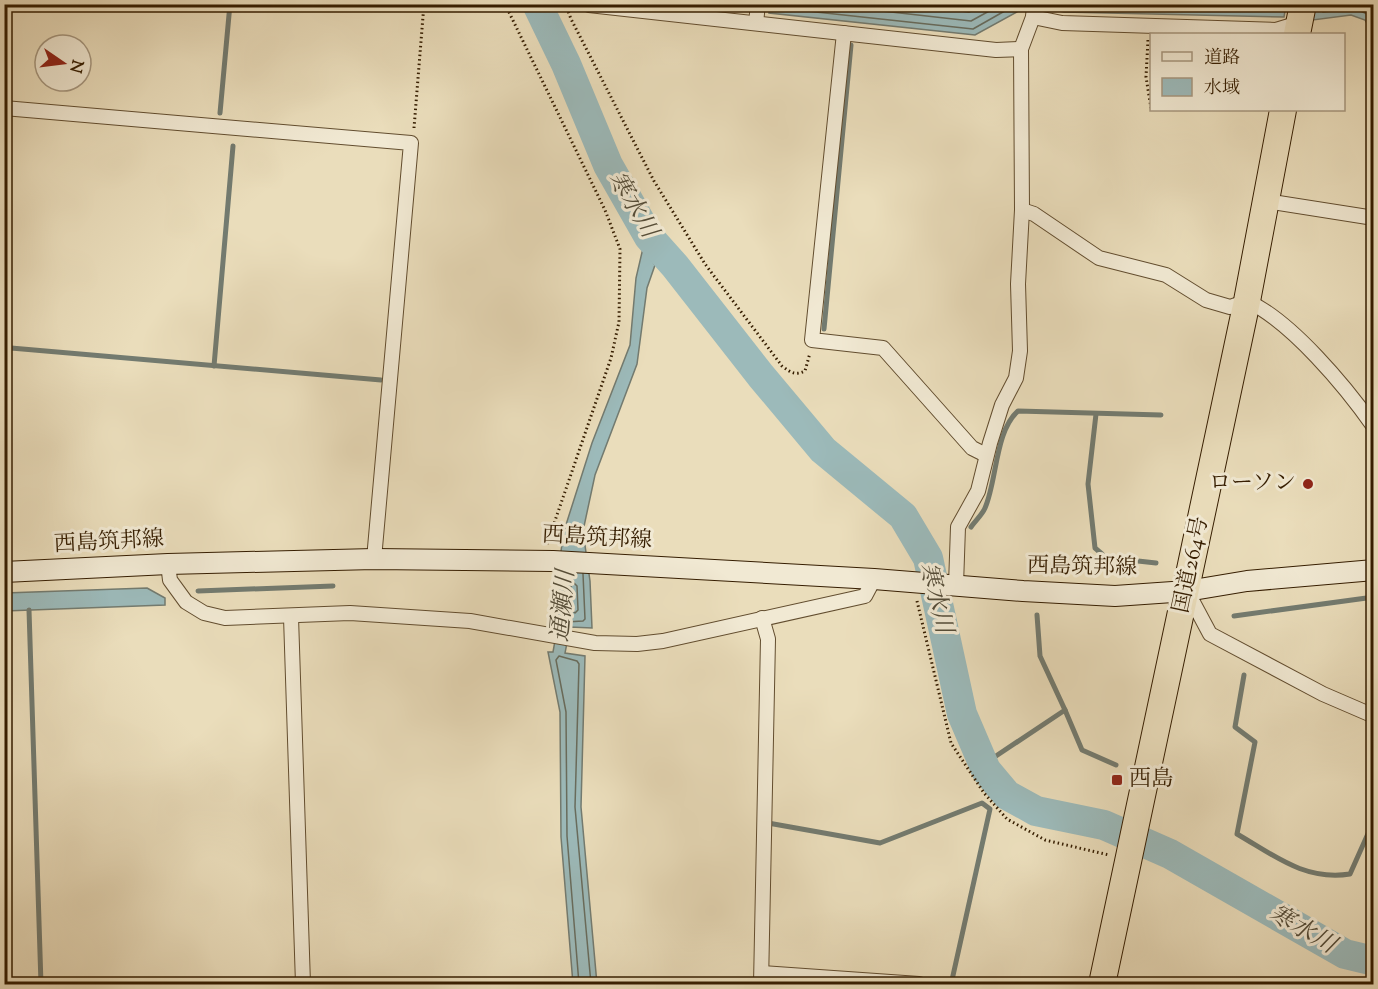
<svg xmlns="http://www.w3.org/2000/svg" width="1378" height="989" viewBox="0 0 1378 989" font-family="'Sorts Mill Goudy','Noto Serif JP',serif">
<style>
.water{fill:#9cbaba;stroke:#737b70;stroke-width:1.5}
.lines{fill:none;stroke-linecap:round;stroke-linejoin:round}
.shore{stroke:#686c5d;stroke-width:1.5}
.stream{stroke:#737b70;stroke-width:5}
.river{stroke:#9cbaba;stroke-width:30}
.street-casing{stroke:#624d2f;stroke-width:16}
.secondary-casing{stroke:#351d00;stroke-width:22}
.highway-casing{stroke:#351d00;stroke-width:28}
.path{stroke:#351d00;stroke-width:3;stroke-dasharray:1.5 3;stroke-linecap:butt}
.street{stroke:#f1e9d3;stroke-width:14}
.secondary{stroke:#f1e9d3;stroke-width:20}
.highway{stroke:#eaddbb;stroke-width:26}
.poi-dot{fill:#8f2418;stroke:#f1e9d3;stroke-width:2}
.labels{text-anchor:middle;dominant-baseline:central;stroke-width:6;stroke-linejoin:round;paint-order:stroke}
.poi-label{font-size:22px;fill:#351d00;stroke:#f1e9d3;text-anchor:end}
.street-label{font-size:22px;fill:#351d00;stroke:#f1e9d3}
.water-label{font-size:24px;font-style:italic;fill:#544c38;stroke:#f1e9d3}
</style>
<rect width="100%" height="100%" fill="#eaddbb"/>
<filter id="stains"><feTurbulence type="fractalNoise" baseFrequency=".00333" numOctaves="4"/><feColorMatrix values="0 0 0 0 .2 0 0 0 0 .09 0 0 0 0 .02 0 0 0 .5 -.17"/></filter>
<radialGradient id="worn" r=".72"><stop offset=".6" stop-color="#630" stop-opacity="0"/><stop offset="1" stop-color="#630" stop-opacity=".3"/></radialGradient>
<g class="water">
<polygon points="770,4 1286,5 1284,17 1064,12 1038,6 1026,7 975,35 769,13"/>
<polygon points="1315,5 1373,5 1373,34 1365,20 1351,15 1313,20"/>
<polygon points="643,248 655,265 647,288 637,364 595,475 583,531 590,581 592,628 570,627 565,653 585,656 581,807 597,984 573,984 561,837 560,712 548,652 553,652 558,624 557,578 564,531 592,443 630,345 636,278"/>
<polygon points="147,588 165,598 165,605 5,611 5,593"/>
</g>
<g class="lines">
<g class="shore">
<polyline points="776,4 779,8 973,29 1017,4"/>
<polyline points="820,4 971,21 1002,4"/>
<polyline points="902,4 969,12 983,4"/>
<polyline points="1057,4 1065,6 1277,11 1279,9 1280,4"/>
<path d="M1321,4L1323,12C1340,11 1363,3 1374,22"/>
<polyline points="564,573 564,619 566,622 583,621 585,619 583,574"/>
<polygon points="574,583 577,586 578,610 575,613 571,610 571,586"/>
<polyline points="579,984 567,836 566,712 556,660 559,656 577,661 579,664 575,807 591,984"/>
</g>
<g class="stream">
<polyline points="220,113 230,4"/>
<polyline points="824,329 851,45"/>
<polyline points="4,349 11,348 381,380"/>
<polyline points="214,366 233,146"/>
<polyline points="1096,414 1088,484 1095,548 1102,554"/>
<path d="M971,527C975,521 982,515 985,508C997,481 995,431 1018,411L1161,415"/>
<polyline points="1111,558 1156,563"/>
<polyline points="198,591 333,586"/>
<polyline points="29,610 41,984"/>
<polyline points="1037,615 1040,656 1065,710"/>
<polyline points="1234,616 1374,597"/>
<path d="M1244,675L1235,727L1255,742L1237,834C1275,856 1305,881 1350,874L1371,827"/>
<polyline points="986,770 990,760 1065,710 1082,750 1116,765"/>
<polyline points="768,823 880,843 982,803 990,809 952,980"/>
</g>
<polyline class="river" points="537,4 566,64 608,165 649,237 675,266 761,376 823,450 903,516 928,558 962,714 986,770 1007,795 1036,811 1104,825 1170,854 1345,954 1374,961"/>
<defs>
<g id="street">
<polyline points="589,5 996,50 1021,49"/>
<polyline points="1033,17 1062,23 1276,30 1299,23"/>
<polyline points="756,23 758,4"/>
<polyline points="844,33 812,340 883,348 972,448 986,455"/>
<polyline points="4,108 411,143 374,559"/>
<polyline points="1266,201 1374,218"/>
<path d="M1022,210L1034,214L1099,258L1166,275L1206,300L1230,307L1247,301C1291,321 1346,387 1374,427"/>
<polyline points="168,564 170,580 186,602 204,613 225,618 350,613 470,621 595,643 637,644 663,641 865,596 874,579"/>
<polyline points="956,585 958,527 978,491 990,443 1002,405 1016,378 1020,351 1018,284 1022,210 1021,49 1033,17 1034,4"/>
<polyline points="1187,591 1210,634 1323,694 1374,716"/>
<polyline points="291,617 303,984"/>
<polyline points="762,973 919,984"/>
<polyline points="761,984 768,639 762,618"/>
</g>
<polyline id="secondary" points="4,572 168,564 374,559 553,561 874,579 1023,591 1115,596 1187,591 1247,581 1374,570"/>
<g id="highway">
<polyline points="1297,34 1303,4"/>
<polyline points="1102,984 1247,301 1283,110"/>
</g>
</defs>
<use href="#street" class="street-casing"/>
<use href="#secondary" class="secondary-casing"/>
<use href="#highway" class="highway-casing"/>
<g class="path">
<polyline points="505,4 605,210 620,249 619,322 611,358 547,544"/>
<path d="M572,4L568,11L571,19L654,181L705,264L782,366C790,372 795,376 805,371L810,353"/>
<polyline points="1148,40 1146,77 1151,108"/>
<polyline points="414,128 424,4"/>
<polyline points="917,601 951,743 984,793 1007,819 1045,840 1109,855"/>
</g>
<use href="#street" class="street"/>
<use href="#secondary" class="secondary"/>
<use href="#highway" class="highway"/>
</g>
<g class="poi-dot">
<circle cx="1308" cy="484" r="6"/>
<rect x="1111" y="774" width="12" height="12" rx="3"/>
</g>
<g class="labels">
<g class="poi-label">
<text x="1296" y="484">ローソン</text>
<text x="1129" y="780" text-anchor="start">西島</text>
</g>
<g class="street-label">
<text transform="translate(597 539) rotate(3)">西島筑邦線</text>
<text transform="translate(109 543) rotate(-3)">西島筑邦線</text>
<text transform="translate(1192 565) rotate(-78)">国道264号</text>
<text transform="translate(1082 568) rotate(1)">西島筑邦線</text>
</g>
<g class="water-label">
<text transform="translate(632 205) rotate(59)">寒水川</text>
<text transform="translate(935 598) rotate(76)">寒水川</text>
<text transform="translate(564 606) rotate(-85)">通瀬川</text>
<text transform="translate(1302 930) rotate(30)">寒水川</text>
</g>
</g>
<rect width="1378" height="989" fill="none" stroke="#eaddbb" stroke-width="24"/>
<rect x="6" y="6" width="1366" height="977" fill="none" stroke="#351d00" stroke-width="3"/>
<rect x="12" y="12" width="1354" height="965" fill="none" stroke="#351d00" stroke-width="1.5"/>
<rect x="1150" y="33" width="195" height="78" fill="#f1e9d3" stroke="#a6977f" stroke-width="1.5"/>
<rect x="1162" y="52" width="30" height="9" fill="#f1e9d3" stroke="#a6977f" stroke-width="1.5"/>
<text x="1204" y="63" font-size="18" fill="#351d00">道路</text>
<rect x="1162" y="78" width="30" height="18" fill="#9cbaba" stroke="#a6977f" stroke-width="1.5"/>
<text x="1204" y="93" font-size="18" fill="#351d00">水域</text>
<g transform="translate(63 63) rotate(104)"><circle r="28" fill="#f1e9d3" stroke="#a6977f" stroke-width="1.5"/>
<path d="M0-4.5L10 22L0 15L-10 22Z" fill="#8f2418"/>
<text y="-9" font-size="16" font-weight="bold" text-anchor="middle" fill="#351d00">N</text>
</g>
<rect width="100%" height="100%" filter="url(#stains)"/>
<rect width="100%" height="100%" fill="url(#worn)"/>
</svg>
